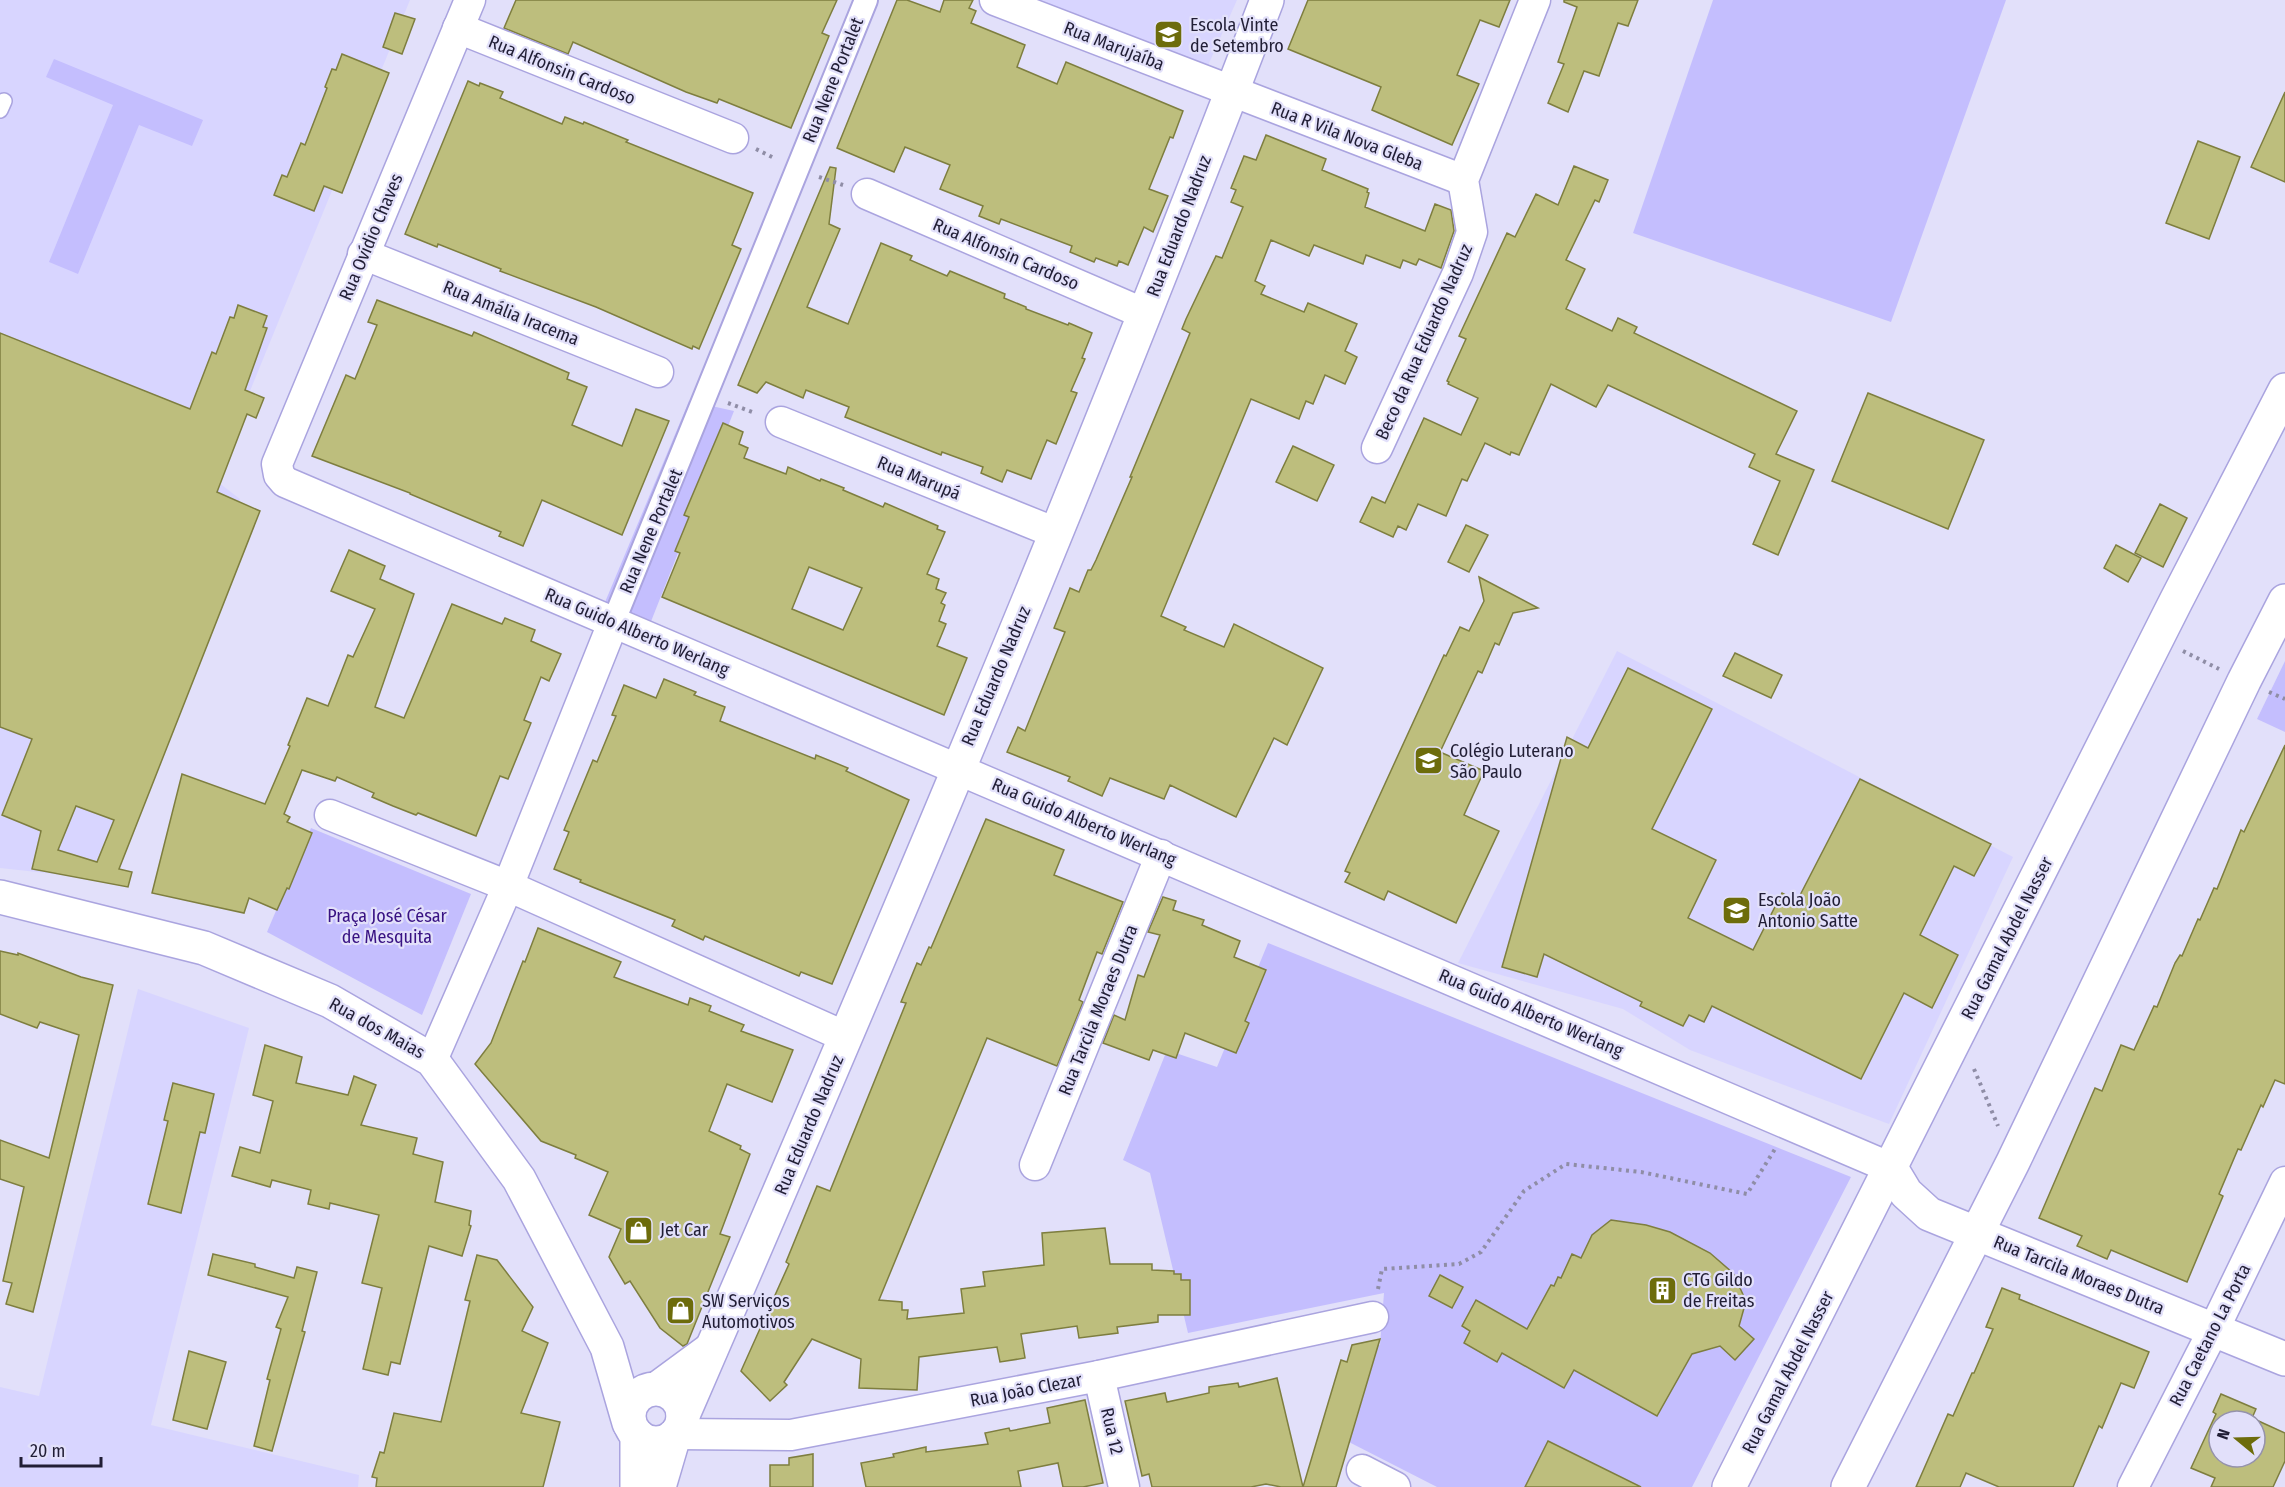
<svg xmlns="http://www.w3.org/2000/svg" width="2285" height="1487" viewBox="0 0 2285 1487" font-family="'Fira Sans Condensed',sans-serif">
<style>
.built{fill:#d8d5ff}
.green{fill:#c4befe}
.building{fill:#bdbe7d;stroke:#7e7e3f;stroke-width:1.5;fill-rule:evenodd}
.lines{fill:none;stroke-linecap:round;stroke-linejoin:round}
.service-casing{stroke:#aaa4df;stroke-width:18}
.pedestrian-casing{stroke:#aaa4df;stroke-width:26}
.minor-casing{stroke:#aaa4df;stroke-width:33}
.tertiary-casing{stroke:#aaa4df;stroke-width:36}
.secondary-casing{stroke:#aaa4df;stroke-width:36}
.path{stroke:#8f8da6;stroke-width:4;stroke-dasharray:3 4.5;stroke-linecap:butt}
.service{stroke:#fff;stroke-width:15}
.pedestrian{stroke:#fff;stroke-width:22}
.minor{stroke:#fff;stroke-width:30}
.tertiary{stroke:#fff;stroke-width:33}
.secondary{stroke:#fff;stroke-width:33}
.labels{text-anchor:middle;dominant-baseline:central;stroke-width:4.5;stroke-linejoin:round;paint-order:stroke}
.poi-label{font-size:18px;fill:#211e35;stroke:#e2e0fa;text-anchor:start}
.street-label{font-size:18px;fill:#211e35;stroke:#e2e0fa}
.park-label{font-size:18px;fill:#381283;stroke:#e2e0fa}
</style>
<rect width="100%" height="100%" fill="#e2e0fa"/>
<g class="built">
<polygon points="0,0 410,0 214,479 240,499 92,878 0,868"/>
<polygon points="1028,0 1237,0 1206,70"/>
<polygon points="1617,651 2013,857 1889,1124 1690,1050 1623,1009 1458,963"/>
<polygon points="138,989 249,1028 151,1425 359,1475 358,1487 0,1487 0,1387 39,1396"/>
</g>
<g class="green">
<polygon points="1713,0 2006,0 1891,322 1633,233"/>
<polygon points="54,59 203,120 192,146 139,125 78,274 49,262 113,105 46,77"/>
<polygon points="689,401 734,411 650,624 603,607"/>
<polygon points="2285,661 2285,732 2257,719"/>
<polygon points="311,828 471,894 422,1015 267,932"/>
<polygon points="1268,943 1851,1177 1692,1487 1437,1487 1343,1439 1363,1343 1380,1345 1384,1293 1188,1333 1150,1173 1123,1160 1167,1050 1217,1067"/>
</g>
<g class="building">
<polygon points="516,0 837,0 822,33 829,36 791,128 719,99 717,103 686,92 573,42 568,54 504,28"/>
<polygon points="897,0 907,0 940,12 944,0 973,0 969,8 976,11 971,23 1025,45 1017,67 1057,84 1066,62 1183,111 1173,138 1170,137 1149,189 1168,196 1153,232 1144,227 1128,265 1119,261 1117,266 1096,258 1094,262 1070,252 1072,246 1001,219 999,224 979,216 983,206 940,189 950,165 905,147 894,172 837,148"/>
<polygon points="1308,0 1510,0 1499,27 1480,20 1457,75 1479,84 1452,145 1372,110 1381,87 1288,49"/>
<polygon points="1564,0 1638,0 1628,26 1618,23 1599,76 1584,71 1568,112 1548,103 1564,64 1558,62 1577,7 1564,2"/>
<polygon points="395,13 415,19 402,54 383,47"/>
<polygon points="342,54 389,73 342,193 324,186 314,211 274,195 282,175 287,177 301,143 305,145 327,88 325,87 332,69 336,70"/>
<polygon points="468,81 479,86 480,83 503,92 500,98 562,124 565,117 583,124 584,122 628,140 626,142 753,193 732,245 741,249 699,349 693,346 692,349 596,307 500,271 501,269 438,244 437,247 405,234"/>
<polygon points="2285,92 2285,182 2251,167"/>
<polygon points="1266,135 1326,159 1322,170 1368,189 1367,192 1369,193 1365,207 1425,231 1435,204 1451,210 1454,231 1441,268 1419,259 1416,265 1403,260 1400,268 1366,255 1363,264 1314,245 1309,256 1271,240 1255,281 1265,286 1261,294 1304,312 1308,303 1357,324 1345,351 1357,357 1345,384 1325,375 1313,404 1306,401 1299,419 1251,399 1161,616 1186,627 1184,630 1224,647 1234,624 1323,668 1287,745 1274,738 1236,817 1170,785 1164,799 1110,778 1102,796 1068,781 1070,777 1007,752 1018,727 1025,731 1065,632 1054,628 1070,588 1079,592 1088,570 1091,570 1096,560 1132,477 1130,477 1190,333 1182,329 1186,319 1216,256 1222,258 1243,207 1231,202 1236,190 1231,188 1244,156 1256,160"/>
<polygon points="2198,141 2240,157 2209,239 2166,223"/>
<polygon points="1574,166 1608,180 1599,202 1595,200 1566,260 1585,269 1566,309 1612,331 1618,318 1637,327 1634,333 1797,411 1776,454 1814,470 1778,555 1753,544 1780,481 1749,467 1755,454 1608,385 1596,407 1551,384 1519,455 1511,452 1510,455 1485,443 1467,481 1462,479 1446,516 1418,504 1406,530 1398,526 1393,537 1360,522 1372,497 1385,503 1424,418 1461,435 1478,398 1448,384 1449,382 1447,381 1466,339 1459,336 1507,233 1515,237 1536,194 1558,205"/>
<polygon points="830,167 836,168 829,224 840,229 807,307 848,324 881,243 912,256 910,260 947,276 950,271 1005,294 1004,298 1026,307 1026,309 1068,325 1069,323 1092,333 1082,358 1085,359 1071,391 1077,393 1056,444 1047,440 1031,479 1007,470 1002,482 981,473 983,467 942,452 941,455 845,417 849,407 806,390 803,398 766,382 757,393 738,385"/>
<polygon points="377,300 472,336 474,332 569,373 567,379 587,387 572,425 622,446 636,409 669,421 622,535 542,500 523,546 499,536 501,532 410,494 410,493 312,456 346,375 355,379 377,325 368,322"/>
<path d="M238,305L267,316L263,327L267,328L245,390L264,398L256,418L247,414L217,492L260,511L119,869L132,872L128,887L32,869L41,831L2,815L32,739L0,727V333L190,409L212,352L216,354L230,317L234,318ZM76,806L114,820L97,862L58,850Z"/>
<polygon points="1868,393 1984,440 1948,529 1832,481"/>
<path d="M723,423L743,432L739,444L748,448L744,458L786,474L788,467L820,481L821,479L844,488L843,490L883,507L885,503L915,516L938,526L937,529L945,532L927,574L939,579L936,589L946,593L941,603L945,605L939,621L946,624L937,646L967,658L944,715L662,597L680,553L675,551L689,517L684,515ZM809,567L862,588L843,630L792,609Z"/>
<polygon points="1293,446 1334,465 1317,501 1276,482"/>
<polygon points="2160,504 2187,518 2163,567 2135,553"/>
<polygon points="1466,525 1488,535 1469,572 1448,562"/>
<polygon points="2116,545 2141,558 2128,582 2104,568"/>
<polygon points="349,550 385,566 380,579 414,594 375,707 404,718 452,604 502,624 505,618 535,630 531,641 561,654 549,681 541,677 524,720 531,723 508,779 500,776 476,836 418,813 416,815 393,806 372,797 374,793 337,777 335,781 302,770 284,814 290,817 287,822 312,833 289,889 287,888 277,910 249,898 244,913 152,893 182,774 265,804 290,746 288,745 307,698 328,706 348,655 353,657 375,609 331,591"/>
<polygon points="1479,577 1538,608 1513,613 1499,645 1495,643 1482,673 1478,671 1440,752 1484,771 1464,815 1499,831 1456,923 1388,891 1384,900 1345,882 1350,873 1345,871 1444,655 1446,656 1460,627 1469,631 1484,601"/>
<polygon points="1735,653 1782,675 1771,698 1723,676"/>
<polygon points="1628,668 1712,709 1652,829 1716,860 1688,918 1753,950 1782,893 1797,901 1860,779 1991,844 1974,876 1954,866 1920,935 1958,955 1932,1008 1904,993 1861,1079 1712,1006 1704,1022 1689,1015 1683,1026 1640,1006 1642,1002 1544,954 1537,977 1502,967 1567,737 1588,748"/>
<polygon points="664,679 696,692 694,695 725,707 720,721 815,759 816,755 848,768 846,771 909,800 832,984 801,972 799,976 705,936 703,940 672,926 675,920 580,882 581,880 554,869 569,832 564,830 593,760 597,762 616,716 612,715 624,685 656,698"/>
<polygon points="2285,745 2285,1084 2275,1080 2263,1107 2261,1105 2241,1150 2238,1149 2219,1194 2223,1196 2187,1282 2111,1250 2107,1259 2077,1246 2082,1236 2039,1218 2095,1088 2102,1091 2121,1045 2134,1050 2154,1006 2157,1007 2175,963 2180,955 2182,956 2198,919 2200,920 2214,888 2217,889 2241,830 2244,832"/>
<polygon points="986,819 1064,850 1054,875 1123,902 1102,954 1097,952 1079,1000 1083,1002 1057,1066 987,1038 879,1300 902,1302 902,1310 908,1310 907,1319 964,1313 961,1289 985,1286 983,1272 1044,1265 1042,1233 1105,1228 1110,1264 1152,1264 1152,1270 1174,1271 1174,1274 1181,1274 1181,1280 1190,1280 1190,1315 1158,1315 1158,1322 1117,1327 1118,1333 1079,1338 1077,1326 1021,1334 1025,1358 1000,1362 997,1347 919,1357 917,1390 859,1388 861,1359 812,1339 784,1382 787,1385 770,1401 741,1371 789,1264 786,1262 817,1186 830,1191 906,1003 901,1002 917,963 921,965 929,947 931,948"/>
<polygon points="1163,897 1176,901 1173,910 1204,920 1202,925 1240,941 1234,957 1266,970 1245,1021 1249,1023 1236,1053 1185,1033 1176,1058 1153,1050 1149,1060 1103,1043 1114,1015 1125,1020 1138,975 1144,977 1160,935 1148,932"/>
<polygon points="538,928 621,962 614,977 688,1005 690,998 711,1006 709,1011 744,1025 741,1031 793,1050 772,1102 727,1084 709,1131 741,1146 740,1149 750,1154 720,1234 730,1237 687,1344 683,1346 660,1328 630,1281 625,1284 609,1257 621,1229 589,1215 608,1172 575,1158 576,1155 541,1141 475,1064 491,1043 523,961 525,962"/>
<polygon points="0,951 18,955 18,953 81,977 113,985 33,1312 6,1304 12,1283 3,1281 24,1187 0,1179 0,1140 49,1158 79,1035 40,1022 37,1028 0,1014"/>
<polygon points="265,1045 302,1057 296,1083 348,1095 354,1076 376,1085 361,1125 417,1138 413,1154 443,1162 435,1202 471,1211 469,1225 471,1226 462,1256 429,1246 400,1364 391,1362 388,1375 363,1369 382,1288 362,1283 379,1215 330,1203 329,1209 308,1204 311,1190 272,1180 270,1187 232,1176 240,1147 260,1153 273,1101 253,1095"/>
<polygon points="173,1083 214,1094 205,1133 200,1132 181,1213 148,1204 168,1121 164,1120"/>
<polygon points="1611,1220 1646,1225 1670,1232 1710,1253 1733,1273 1746,1301 1739,1326 1754,1339 1735,1360 1720,1346 1692,1354 1657,1416 1574,1370 1564,1388 1502,1353 1497,1362 1464,1343 1470,1331 1462,1326 1476,1300 1527,1329 1551,1285 1554,1286 1558,1277 1561,1278 1572,1254 1581,1258 1592,1235"/>
<polygon points="213,1254 255,1264 255,1267 294,1278 297,1267 317,1272 302,1331 305,1332 272,1451 254,1446 270,1380 267,1379 281,1329 276,1327 288,1297 208,1275"/>
<polygon points="477,1255 497,1260 533,1307 522,1331 548,1343 521,1413 560,1422 543,1487 376,1487 377,1478 372,1477 380,1452 384,1453 394,1413 441,1422 470,1301 465,1300"/>
<polygon points="1440,1275 1463,1287 1452,1308 1429,1296"/>
<polygon points="2002,1288 2020,1295 2019,1299 2149,1352 2134,1388 2121,1383 2102,1428 2099,1426 2073,1487 1999,1487 1966,1473 1960,1487 1916,1487 1948,1414 1953,1416 1972,1373 1974,1373 1993,1329 1986,1327"/>
<polygon points="1380,1339 1336,1487 1303,1487 1341,1360 1347,1362 1352,1345"/>
<polygon points="189,1351 226,1362 207,1429 173,1420"/>
<polygon points="1277,1378 1303,1487 1281,1487 1266,1484 1251,1487 1152,1487 1149,1474 1142,1476 1125,1401 1165,1393 1167,1402 1209,1393 1209,1387 1238,1383 1239,1387"/>
<path d="M2221,1394L2256,1409L2252,1418L2285,1433V1461L2273,1487H2211L2215,1478L2191,1468L2216,1414L2213,1412ZM2219,1421H2255V1457H2219Z"/>
<polygon points="1085,1400 1103,1483 1083,1487 1063,1487 1058,1463 1018,1471 1021,1487 866,1487 861,1463 894,1457 893,1454 926,1447 926,1452 988,1444 985,1433 1009,1428 1010,1431 1050,1423 1047,1408"/>
<polygon points="1548,1441 1641,1487 1525,1487"/>
<polygon points="813,1454 813,1487 770,1487 770,1465 789,1465 789,1458"/>
</g>
<g class="lines">
<defs>
<polyline id="service" points="0,110 4,101"/>
<path id="pedestrian" d="M613,623C699,416 780,207 866,0"/>
<g id="minor">
<polyline points="470,0 277,464 279,475 285,482 1891,1168"/>
<polyline points="995,0 1463,180"/>
<polyline points="458,28 733,138"/>
<polyline points="867,194 1145,314"/>
<polyline points="363,254 658,372"/>
<polyline points="781,422 1056,533"/>
<polyline points="1377,448 1458,273 1472,232 1463,180 1535,0"/>
<polyline points="330,815 508,886 846,1037"/>
<polyline points="432,1060 508,886 613,623"/>
<polyline points="1035,1165 1161,855"/>
<polyline points="1099,1376 1124,1487"/>
<polyline points="676,1434 791,1435 1099,1376 1373,1317"/>
<polyline points="1362,1470 1395,1487"/>
<polyline points="2133,1487 2214,1329 2285,1182"/>
</g>
<g id="tertiary">
<polyline points="1891,1168 1906,1193 1929,1214 2285,1359"/>
<polyline points="658,1388 711,1349"/>
<path d="M683,1415C886,947 1085,477 1267,0"/>
<polyline points="1729,1487 2176,601 2285,390"/>
<polyline points="1848,1487 2013,1162 2244,681 2285,601"/>
</g>
<g id="secondary">
<polyline points="0,897 204,948 330,1001 432,1060 519,1179 607,1347 629,1423"/>
<circle cx="656" cy="1416" r="27"/>
<polyline points="637,1487 637,1435"/>
<polyline points="659,1487 674,1436"/>
</g>
</defs>
<use href="#service" class="service-casing"/>
<use href="#pedestrian" class="pedestrian-casing"/>
<use href="#minor" class="minor-casing"/>
<use href="#tertiary" class="tertiary-casing"/>
<use href="#secondary" class="secondary-casing"/>
<g class="path">
<polyline points="756,149 776,159"/>
<polyline points="819,177 843,185"/>
<polyline points="728,403 755,413"/>
<polyline points="2183,651 2219,669"/>
<polyline points="2269,692 2285,699"/>
<polyline points="1974,1069 1998,1126"/>
<polyline points="1378,1289 1382,1269 1459,1264 1481,1252 1524,1191 1566,1164 1641,1172 1747,1194 1775,1149"/>
</g>
<use href="#service" class="service"/>
<use href="#pedestrian" class="pedestrian"/>
<use href="#minor" class="minor"/>
<use href="#tertiary" class="tertiary"/>
<use href="#secondary" class="secondary"/>
</g>
<defs>
<symbol id="school-square" viewBox="-11 -11 22 22"><rect x="-9" y="-9" width="18" height="18" rx="4" fill="#6d6c0b" stroke="#e2e0fa"/><path d="M0-5L7-2L0 1L-7-2ZM-4 1L0 2.5L4 1V4Q0 6-4 4Z" fill="#fff"/></symbol>
<symbol id="shop-square" viewBox="-11 -11 22 22"><rect x="-9" y="-9" width="18" height="18" rx="4" fill="#6d6c0b" stroke="#e2e0fa"/><path d="M-5-2.5h2.3a2.7 3.5 0 0 1 5.4 0H5L5.5 6h-11ZM-1.5-2.5h3a1.5 2.3 0 0 0-3 0Z" fill="#fff"/></symbol>
<symbol id="building-square" viewBox="-11 -11 22 22"><rect x="-9" y="-9" width="18" height="18" rx="4" fill="#6d6c0b" stroke="#e2e0fa"/><path d="M-4-6H4V6H1V3H-1V6H-4ZM-2.5-4.3h1.7v1.8h-1.7ZM.8-4.3h1.7v1.8H.8ZM-2.5-1h1.7V.8h-1.7ZM.8-1h1.7V.8H.8Z" fill="#fff"/></symbol>
</defs>
<g fill-rule="evenodd">
<use href="#school-square" x="1152" y="18" width="33" height="33"/>
<use href="#school-square" x="1412" y="744" width="33" height="33"/>
<use href="#school-square" x="1720" y="894" width="33" height="33"/>
<use href="#shop-square" x="622" y="1214" width="33" height="33"/>
<use href="#building-square" x="1646" y="1274" width="33" height="33"/>
<use href="#shop-square" x="664" y="1294" width="33" height="33"/>
</g>
<g class="labels">
<g class="poi-label">
<text x="1190" y="25">Escola Vinte<tspan x="1190" dy="21">de Setembro</tspan></text>
<text x="1450" y="751">Colégio Luterano<tspan x="1450" dy="21">São Paulo</tspan></text>
<text x="1758" y="900">Escola João<tspan x="1758" dy="21">Antonio Satte</tspan></text>
<text x="660" y="1230">Jet Car</text>
<text x="1683" y="1280">CTG Gildo<tspan x="1683" dy="21">de Freitas</tspan></text>
<text x="702" y="1301">SW Serviços<tspan x="702" dy="21">Automotivos</tspan></text>
</g>
<g class="street-label">
<text transform="translate(1114 46) rotate(21)">Rua Marujaíba</text>
<text transform="translate(562 70) rotate(22)">Rua Alfonsin Cardoso</text>
<text transform="translate(833 80) rotate(-68)">Rua Nene Portalet</text>
<text transform="translate(1347 136) rotate(21)">Rua R Vila Nova Gleba</text>
<text transform="translate(1179 226) rotate(-69)">Rua Eduardo Nadruz</text>
<text transform="translate(371 237) rotate(-67)">Rua Ovídio Chaves</text>
<text transform="translate(1006 254) rotate(23)">Rua Alfonsin Cardoso</text>
<text transform="translate(511 313) rotate(22)">Rua Amália Iracema</text>
<text transform="translate(1424 342) rotate(-66)">Beco da Rua Eduardo Nadruz</text>
<text transform="translate(919 478) rotate(22)">Rua Marupá</text>
<text transform="translate(651 531) rotate(-67)">Rua Nene Portalet</text>
<text transform="translate(637 632) rotate(23)">Rua Guido Alberto Werlang</text>
<text transform="translate(996 676) rotate(-67)">Rua Eduardo Nadruz</text>
<text transform="translate(1084 822) rotate(23)">Rua Guido Alberto Werlang</text>
<text transform="translate(2007 938) rotate(-63)">Rua Gamal Abdel Nasser</text>
<text transform="translate(1098 1010) rotate(-68)">Rua Tarcila Moraes Dutra</text>
<text transform="translate(1531 1013) rotate(23)">Rua Guido Alberto Werlang</text>
<text transform="translate(377 1028) rotate(29)">Rua dos Maias</text>
<text transform="translate(809 1125) rotate(-67)">Rua Eduardo Nadruz</text>
<text transform="translate(2079 1275) rotate(22)">Rua Tarcila Moraes Dutra</text>
<text transform="translate(2210 1335) rotate(-63)">Rua Caetano La Porta</text>
<text transform="translate(1788 1372) rotate(-63)">Rua Gamal Abdel Nasser</text>
<text transform="translate(1026 1390) rotate(-11)">Rua João Clezar</text>
<text transform="translate(1112 1431) rotate(77)">Rua 12</text>
</g>
<g class="park-label">
<text x="387" y="916">Praça José César<tspan x="387" dy="21">de Mesquita</tspan></text>
</g>
</g>
<g transform="translate(2237 1439) rotate(289)"><circle r="28" fill="#e2e0fa" stroke="#9592ab" stroke-width="1.5"/>
<path d="M0-4.5L10 22L0 15L-10 22Z" fill="#6d6c0b"/>
<text y="-9" font-size="16" font-weight="bold" text-anchor="middle" fill="#211e35">N</text>
</g>
<path d="M21 1457v9h80v-9" fill="none" stroke="#211e35" stroke-width="3"/>
<text x="30" y="1457" font-size="18" fill="#211e35" stroke="#e2e0fa" stroke-width="4.5" paint-order="stroke">20 m</text>
</svg>
